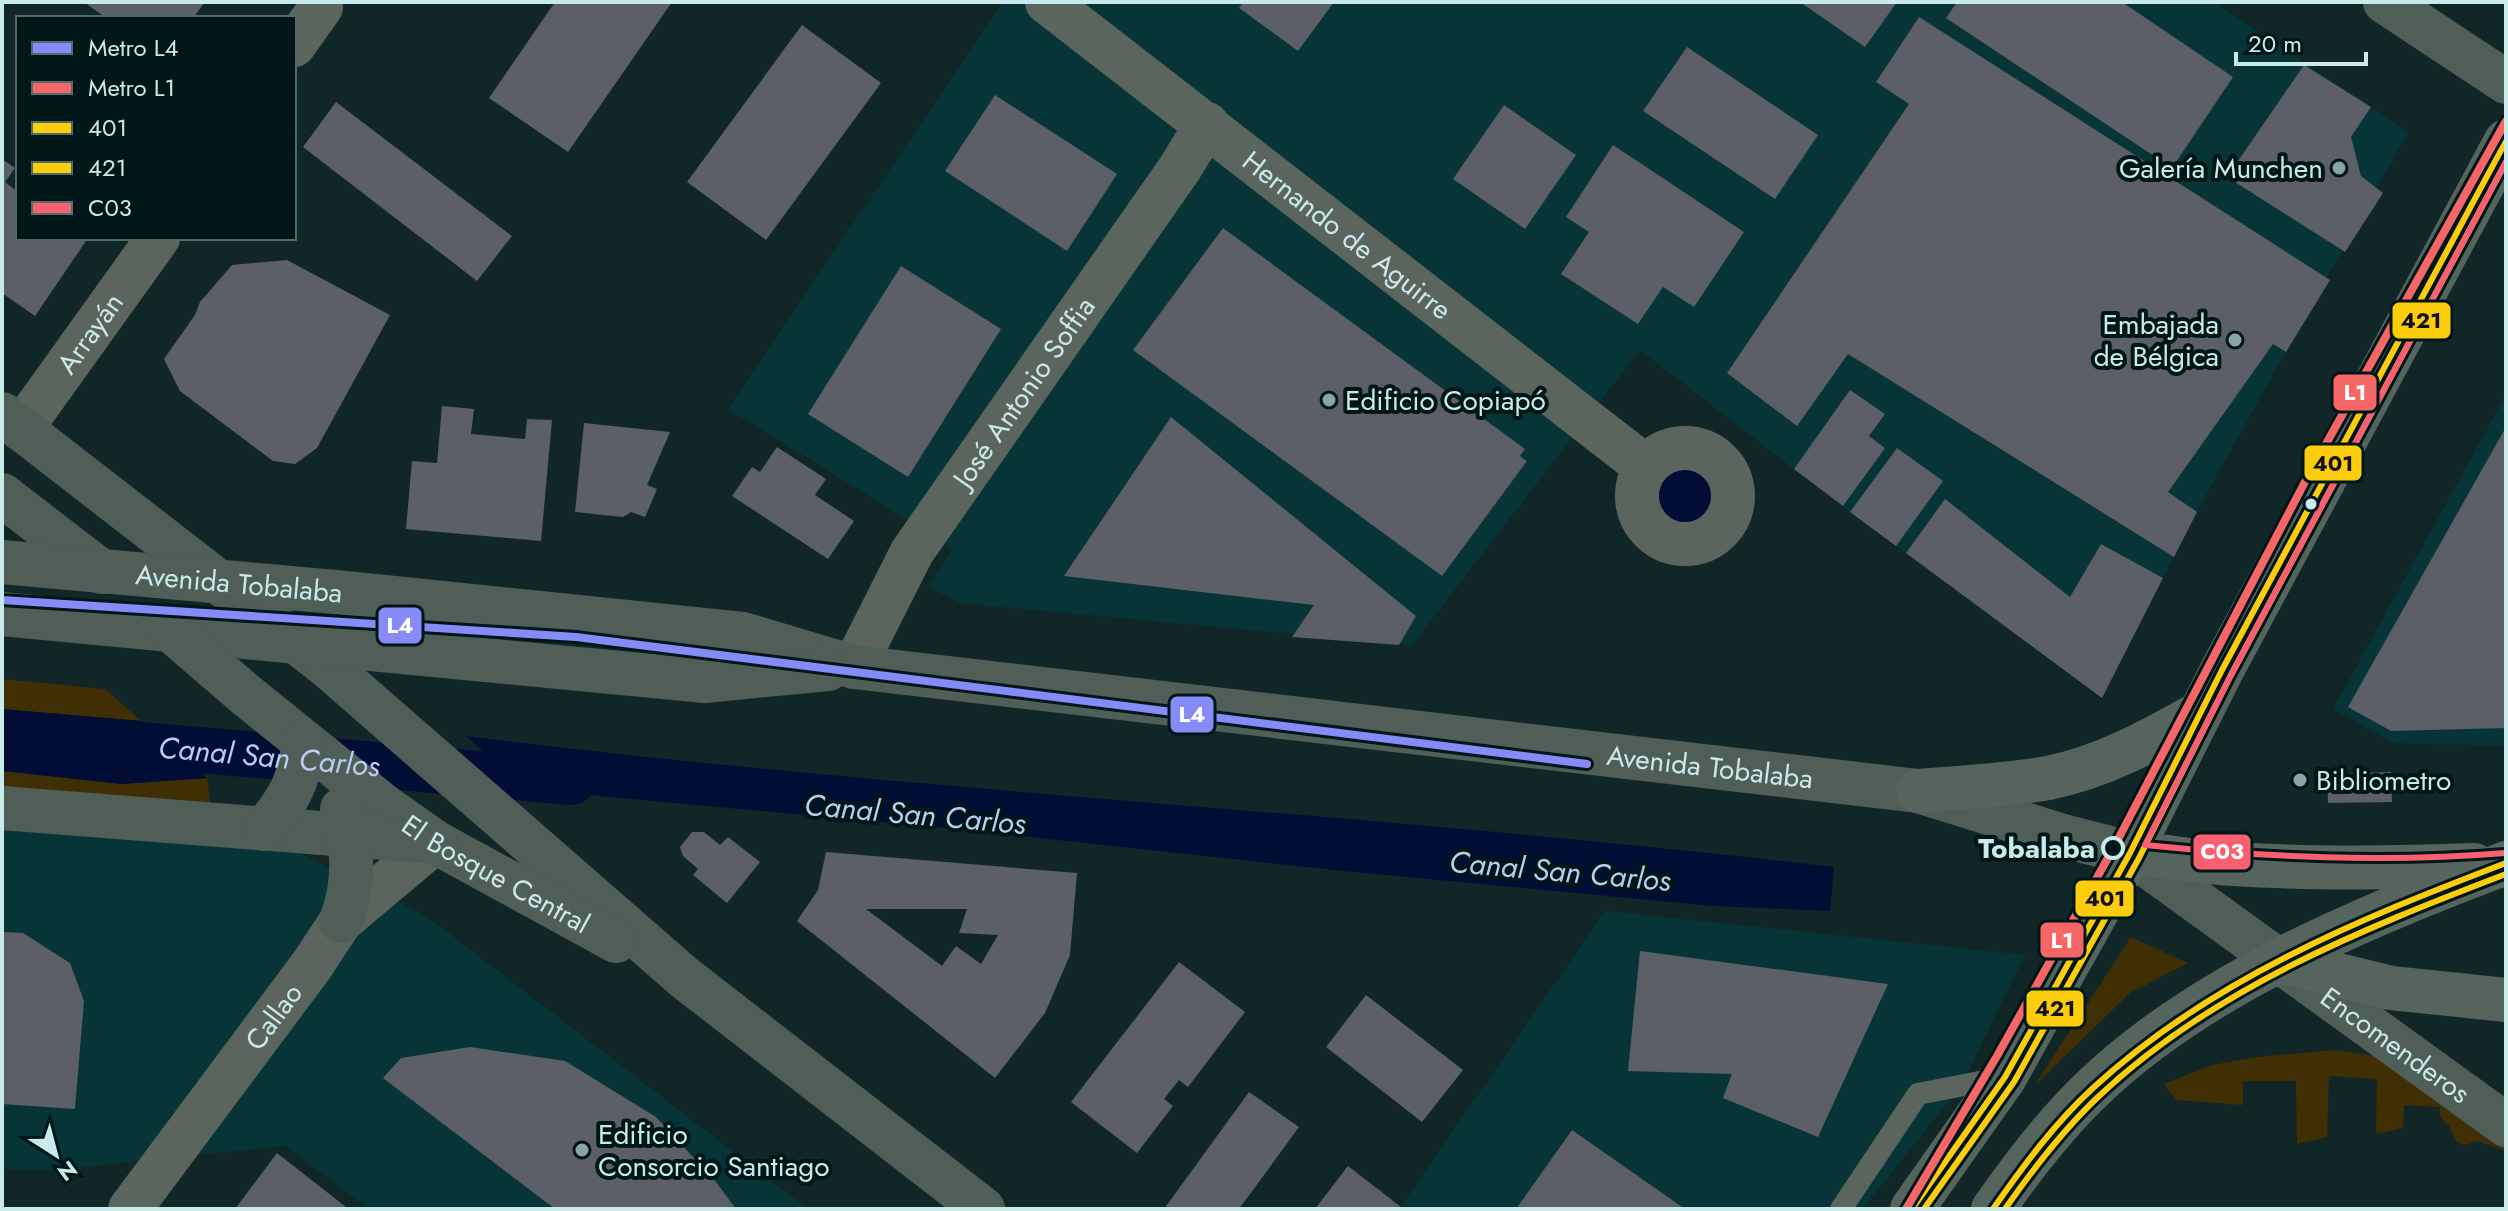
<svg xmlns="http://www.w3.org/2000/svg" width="2508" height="1211" viewBox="0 0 2508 1211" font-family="Jost,sans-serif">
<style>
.built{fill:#073436}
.green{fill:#402f05}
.water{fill:#020d36}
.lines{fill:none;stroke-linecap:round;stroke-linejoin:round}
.canal{stroke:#020d36;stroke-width:46}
.building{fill:#5c5f67;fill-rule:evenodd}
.lane{stroke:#5b655d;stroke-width:22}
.street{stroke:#5b655d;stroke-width:44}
.secondary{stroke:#4f5e56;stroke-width:44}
.primary{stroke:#55655d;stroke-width:44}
.bus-1-casing{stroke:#001618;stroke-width:12}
.bus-2-casing{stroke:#001618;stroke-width:12}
.bus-3-casing{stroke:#001618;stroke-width:12}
.bus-1{stroke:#fccd0d;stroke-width:6}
.bus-2{stroke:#fccd0d;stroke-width:6}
.bus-3{stroke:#f86071;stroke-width:6}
.metro-1-casing{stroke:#001618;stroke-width:14}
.metro-2-casing{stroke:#001618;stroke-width:14}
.metro-1{stroke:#868bf8;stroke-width:8}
.metro-2{stroke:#f56666;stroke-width:8}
.poi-dot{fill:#88a6a6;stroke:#001618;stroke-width:3}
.bus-dot{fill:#c8eaeb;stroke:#001618;stroke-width:3}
.stop-dot{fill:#001618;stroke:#c8eaeb;stroke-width:4}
.labels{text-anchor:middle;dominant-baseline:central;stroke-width:8;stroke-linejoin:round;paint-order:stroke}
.poi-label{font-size:28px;fill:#c8eaeb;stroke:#001618;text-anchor:start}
.street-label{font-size:28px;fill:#c8eaeb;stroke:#001618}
.stop-label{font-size:28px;font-weight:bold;fill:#c8eaeb;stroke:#001618;text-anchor:end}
.water-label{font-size:30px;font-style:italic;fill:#b7cef3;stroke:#001618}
.line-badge{stroke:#001618;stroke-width:3}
.badge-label{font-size:22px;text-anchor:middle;font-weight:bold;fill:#fff}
.pale-badge-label{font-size:22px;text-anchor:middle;font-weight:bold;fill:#111}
</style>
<rect width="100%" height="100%" fill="#112727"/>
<g class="built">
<polygon points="1003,2 2214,2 2408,132 2197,511 2102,698 1850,512 1640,350 1412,645 960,603 929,587 953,548 728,409"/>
<polygon points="2506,395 2506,746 2394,743 2333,709"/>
<polygon points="2,829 294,850 429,918 808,1209 369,1209 285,1146 54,1170 2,1169"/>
<polygon points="1605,911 2025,955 1962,1084 1863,1209 1399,1209"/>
</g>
<g class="green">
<polygon points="2,679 105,689 141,721 2,709"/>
<polygon points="2,771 122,784 207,778 213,820 2,801"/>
<polygon points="2131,937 2188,963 2130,993 2034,1086"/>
<polygon points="2335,1050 2375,1056 2506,1132 2506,1151 2478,1141 2464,1145 2456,1142 2449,1126 2440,1117 2440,1107 2404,1105 2403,1128 2376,1134 2377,1079 2329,1076 2327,1137 2297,1144 2296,1081 2243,1081 2243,1105 2176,1100 2164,1084 2212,1065 2257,1057"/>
</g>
<g class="water">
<circle cx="1688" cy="497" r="33"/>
<polygon points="2,709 141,721 207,778 122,784 2,771"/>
<path d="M466,736C921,793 1379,813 1834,867L1830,911L1713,906L1343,871L966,830L525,789Z"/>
</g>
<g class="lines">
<path class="canal" id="s1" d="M2,733L572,782"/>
</g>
<g class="building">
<polygon points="84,2 205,2 193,18 106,18"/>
<polygon points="555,2 672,2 568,152 489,98"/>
<polygon points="1243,2 1334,2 1298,51 1239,8"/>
<polygon points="1800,2 1897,2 1865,47"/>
<polygon points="1957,2 2122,2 2233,77 2172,168 1946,18"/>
<polygon points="1919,17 2330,280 2286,352 2273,344 2168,492 2197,512 2174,557 1848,354 1797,426 1727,373 1909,104 1876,82"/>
<polygon points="802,25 881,83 766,240 687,182"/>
<polygon points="1687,47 1818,135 1775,199 1643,111"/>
<polygon points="2304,65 2371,107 2351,137 2361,176 2383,193 2345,252 2227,177"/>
<polygon points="995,95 1117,174 1067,251 945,171"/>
<polygon points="336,102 512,236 477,281 303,147"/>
<polygon points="1504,105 1576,155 1525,229 1453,179"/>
<polygon points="1613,145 1744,232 1694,307 1663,287 1638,324 1561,274 1589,232 1566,217"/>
<polygon points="2,159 15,168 5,182 18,192 18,238 88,238 35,316 2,293"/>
<polygon points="1223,228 1525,449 1520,456 1527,461 1442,576 1133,350"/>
<polygon points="287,260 390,315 317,448 295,464 273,461 180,391 164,359 195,315 200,302 232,265"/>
<polygon points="901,266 1001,329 908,477 808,414"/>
<polygon points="1850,390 1885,414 1869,436 1885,448 1843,506 1794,469"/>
<polygon points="442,406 474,409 471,434 525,439 527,419 552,420 541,541 406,529 412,461 437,463"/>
<polygon points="1171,417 1416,616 1399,645 1292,637 1314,605 1064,576"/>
<polygon points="584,423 670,432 647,485 657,489 645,517 631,512 623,517 575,512"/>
<polygon points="2506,427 2506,728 2391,731 2348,707"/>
<polygon points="777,447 826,479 815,495 854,521 828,559 732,496 752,467 760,472"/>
<polygon points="1897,448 1943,481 1896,546 1850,512"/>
<polygon points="1945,499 2070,597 2101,544 2163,578 2102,698 1906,553"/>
<polygon points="2391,772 2392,802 2328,803 2327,774"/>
<polygon points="692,832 704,832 720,845 728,837 760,862 727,903 693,875 698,869 683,856 680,847"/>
<path d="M826,852L1077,873L1070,955L1045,1013L995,1078L797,921L818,890ZM866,909H967L959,933L998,935L981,964L956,946L942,966Z"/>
<polygon points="2,932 23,933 70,963 84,1001 75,1109 2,1104"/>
<polygon points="1640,951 1888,984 1818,1137 1723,1098 1732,1074 1628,1071"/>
<polygon points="1179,962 1245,1012 1188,1087 1179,1080 1164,1099 1173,1106 1137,1153 1071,1102"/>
<polygon points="1366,995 1463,1070 1422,1122 1326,1047"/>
<polygon points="470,1047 565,1061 656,1117 716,1182 736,1209 555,1209 383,1078 401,1058"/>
<polygon points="1249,1092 1299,1127 1239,1209 1164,1209"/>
<polygon points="1572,1130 1685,1209 1516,1209"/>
<polygon points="277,1153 346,1207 344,1209 235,1209"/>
<polygon points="1348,1166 1401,1207 1399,1209 1315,1209"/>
</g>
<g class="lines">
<polyline class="lane" points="1841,1209 1918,1094 2000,1078"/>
<g class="street">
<path id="s2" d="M1047,2L1646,467"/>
<polyline points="294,45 321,7"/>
<path id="s3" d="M21,429L158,238"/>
<circle cx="1685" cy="496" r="48"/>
<path id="s4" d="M854,667L912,552L1180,168L1207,124"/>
<path id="s5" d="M130,1209L312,965L341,921L435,842"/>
</g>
<g class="secondary">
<polyline points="2385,2 2506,82"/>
<polyline points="2,414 326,665 685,978 983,1209"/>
<polyline points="2,495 102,572"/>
<path id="s6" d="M2,562L346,593L743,634L854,667L1918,791L2063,836L2130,853L2506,1125"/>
<polyline points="2,614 705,681 828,669"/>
<path id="s7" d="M166,626L246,695L384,806L435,842L616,941"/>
<polyline points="2,808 435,842"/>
<path d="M264,829C288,802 302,777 303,741"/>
<path d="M341,921C355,883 354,848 342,809"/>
</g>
<g class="primary">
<path d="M1918,791C1961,787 2005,786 2048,778C2103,767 2152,740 2200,713"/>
<path d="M2130,853C2164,856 2199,862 2234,864C2314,869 2394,868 2474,865"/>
<polyline points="2280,961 2391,988 2506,1000"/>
<polyline points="1912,1209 2005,1077 2056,985 2130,853 2222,670 2506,141"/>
<path d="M1993,1209C2023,1166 2055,1124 2093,1088C2201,984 2367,915 2506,863"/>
</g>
<defs>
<g id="bus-1">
<polyline points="1912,1209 2005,1077 2130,853 2222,670 2506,141"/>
<path d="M1993,1209C2023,1166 2055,1123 2093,1088C2210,980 2359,919 2506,863"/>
</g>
<g id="bus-2">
<polyline points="1924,1209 2014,1082 2139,858 2231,675 2506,162"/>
<path d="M2005,1209C2033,1169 2063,1130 2098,1097C2212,989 2362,929 2506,874"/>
</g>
<path id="bus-3" d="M2505,853C2385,863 2265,857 2145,845L2231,675L2506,162"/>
</defs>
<use href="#bus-1" class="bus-1-casing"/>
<use href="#bus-2" class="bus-2-casing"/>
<use href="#bus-3" class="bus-3-casing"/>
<use href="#bus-1" class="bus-1"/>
<use href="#bus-2" class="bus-2"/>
<use href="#bus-3" class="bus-3"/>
<defs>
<polyline id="metro-1" points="2,600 576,637 1587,764"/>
<polyline id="metro-2" points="1906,1209 1997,1056 2113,849 2307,478 2506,121"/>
</defs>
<use href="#metro-1" class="metro-1-casing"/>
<use href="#metro-2" class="metro-2-casing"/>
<use href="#metro-1" class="metro-1"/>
<use href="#metro-2" class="metro-2"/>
</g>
<g class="poi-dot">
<circle cx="2339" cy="168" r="8"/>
<circle cx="2235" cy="340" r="8"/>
<circle cx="1329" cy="400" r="8"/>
<circle cx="2300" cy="780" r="8"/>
<circle cx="582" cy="1150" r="8"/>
</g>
<circle class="bus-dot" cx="2311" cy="504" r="7"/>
<circle class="stop-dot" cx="2113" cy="848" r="10"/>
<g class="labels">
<g class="poi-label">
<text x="2323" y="168" text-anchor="end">Galería Munchen</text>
<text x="2219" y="324" text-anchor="end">Embajada<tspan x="2219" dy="32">de Bélgica</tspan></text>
<text x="1345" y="400">Edificio Copiapó</text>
<text x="2316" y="780">Bibliometro</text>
<text x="598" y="1134">Edificio<tspan x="598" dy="32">Consorcio Santiago</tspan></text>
</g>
<g class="street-label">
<text stroke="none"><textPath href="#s2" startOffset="380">Hernando de Aguirre</textPath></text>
<text stroke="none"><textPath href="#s3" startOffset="118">Arrayán</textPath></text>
<text stroke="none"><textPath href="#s4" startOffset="324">José Antonio Soffia</textPath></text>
<text stroke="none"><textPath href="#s6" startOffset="238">Avenida Tobalaba</textPath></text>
<text stroke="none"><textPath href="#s6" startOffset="1722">Avenida Tobalaba</textPath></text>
<text stroke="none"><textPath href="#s7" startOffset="414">El Bosque Central</textPath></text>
<text stroke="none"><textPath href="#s5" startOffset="240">Callao</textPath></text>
<text stroke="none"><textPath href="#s6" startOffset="2480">Encomenderos</textPath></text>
</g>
<g class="stop-label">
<text x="2095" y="848">Tobalaba</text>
</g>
<g class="water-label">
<text stroke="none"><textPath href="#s1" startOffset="268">Canal San Carlos</textPath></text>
<text transform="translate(915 814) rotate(5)">Canal San Carlos</text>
<text transform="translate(1560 871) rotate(5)">Canal San Carlos</text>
</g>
</g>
<g class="line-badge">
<rect x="2391" y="301" width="61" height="39" rx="8" fill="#fccd0d"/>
<rect x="2332" y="373" width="46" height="39" rx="8" fill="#f56666"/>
<rect x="2303" y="444" width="60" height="38" rx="8" fill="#fccd0d"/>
<rect x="377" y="606" width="46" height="39" rx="8" fill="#868bf8"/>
<rect x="1169" y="695" width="46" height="39" rx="8" fill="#868bf8"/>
<rect x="2192" y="833" width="60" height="38" rx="8" fill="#f86071"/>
<rect x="2074" y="879" width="61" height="39" rx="8" fill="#fccd0d"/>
<rect x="2039" y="921" width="46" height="38" rx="8" fill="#f56666"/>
<rect x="2025" y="989" width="60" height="39" rx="8" fill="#fccd0d"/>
</g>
<g class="badge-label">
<text x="2355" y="400">L1</text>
<text x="400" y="633">L4</text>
<text x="1192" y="722">L4</text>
<text x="2222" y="859">C03</text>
<text x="2062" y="948">L1</text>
</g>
<g class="pale-badge-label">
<text x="2421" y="328">421</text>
<text x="2333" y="471">401</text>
<text x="2105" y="906">401</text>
<text x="2055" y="1016">421</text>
</g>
<rect width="2508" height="1211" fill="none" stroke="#c8eaeb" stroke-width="8"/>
<rect x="16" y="16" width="280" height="224" fill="#001618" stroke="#506b6c" stroke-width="2"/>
<rect x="32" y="42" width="40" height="12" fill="#868bf8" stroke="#506b6c" stroke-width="2"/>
<text x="88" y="56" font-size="24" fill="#c8eaeb">Metro L4</text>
<rect x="32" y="82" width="40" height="12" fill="#f56666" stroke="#506b6c" stroke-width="2"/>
<text x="88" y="96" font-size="24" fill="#c8eaeb">Metro L1</text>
<rect x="32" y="122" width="40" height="12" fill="#fccd0d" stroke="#506b6c" stroke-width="2"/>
<text x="88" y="136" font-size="24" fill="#c8eaeb">401</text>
<rect x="32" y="162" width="40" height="12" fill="#fccd0d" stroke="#506b6c" stroke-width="2"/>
<text x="88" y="176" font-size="24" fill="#c8eaeb">421</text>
<rect x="32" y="202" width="40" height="12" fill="#f86071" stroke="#506b6c" stroke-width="2"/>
<text x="88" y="216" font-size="24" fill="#c8eaeb">C03</text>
<g transform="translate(56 1155) rotate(144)" stroke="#001618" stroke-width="6" paint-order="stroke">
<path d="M0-6L14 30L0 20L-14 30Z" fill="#c8eaeb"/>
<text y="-12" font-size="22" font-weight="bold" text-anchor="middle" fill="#c8eaeb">N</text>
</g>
<path d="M2236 52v12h130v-12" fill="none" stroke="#c8eaeb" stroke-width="4"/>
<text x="2248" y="52" font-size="24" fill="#c8eaeb" stroke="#001618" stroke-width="6" paint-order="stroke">20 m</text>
</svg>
